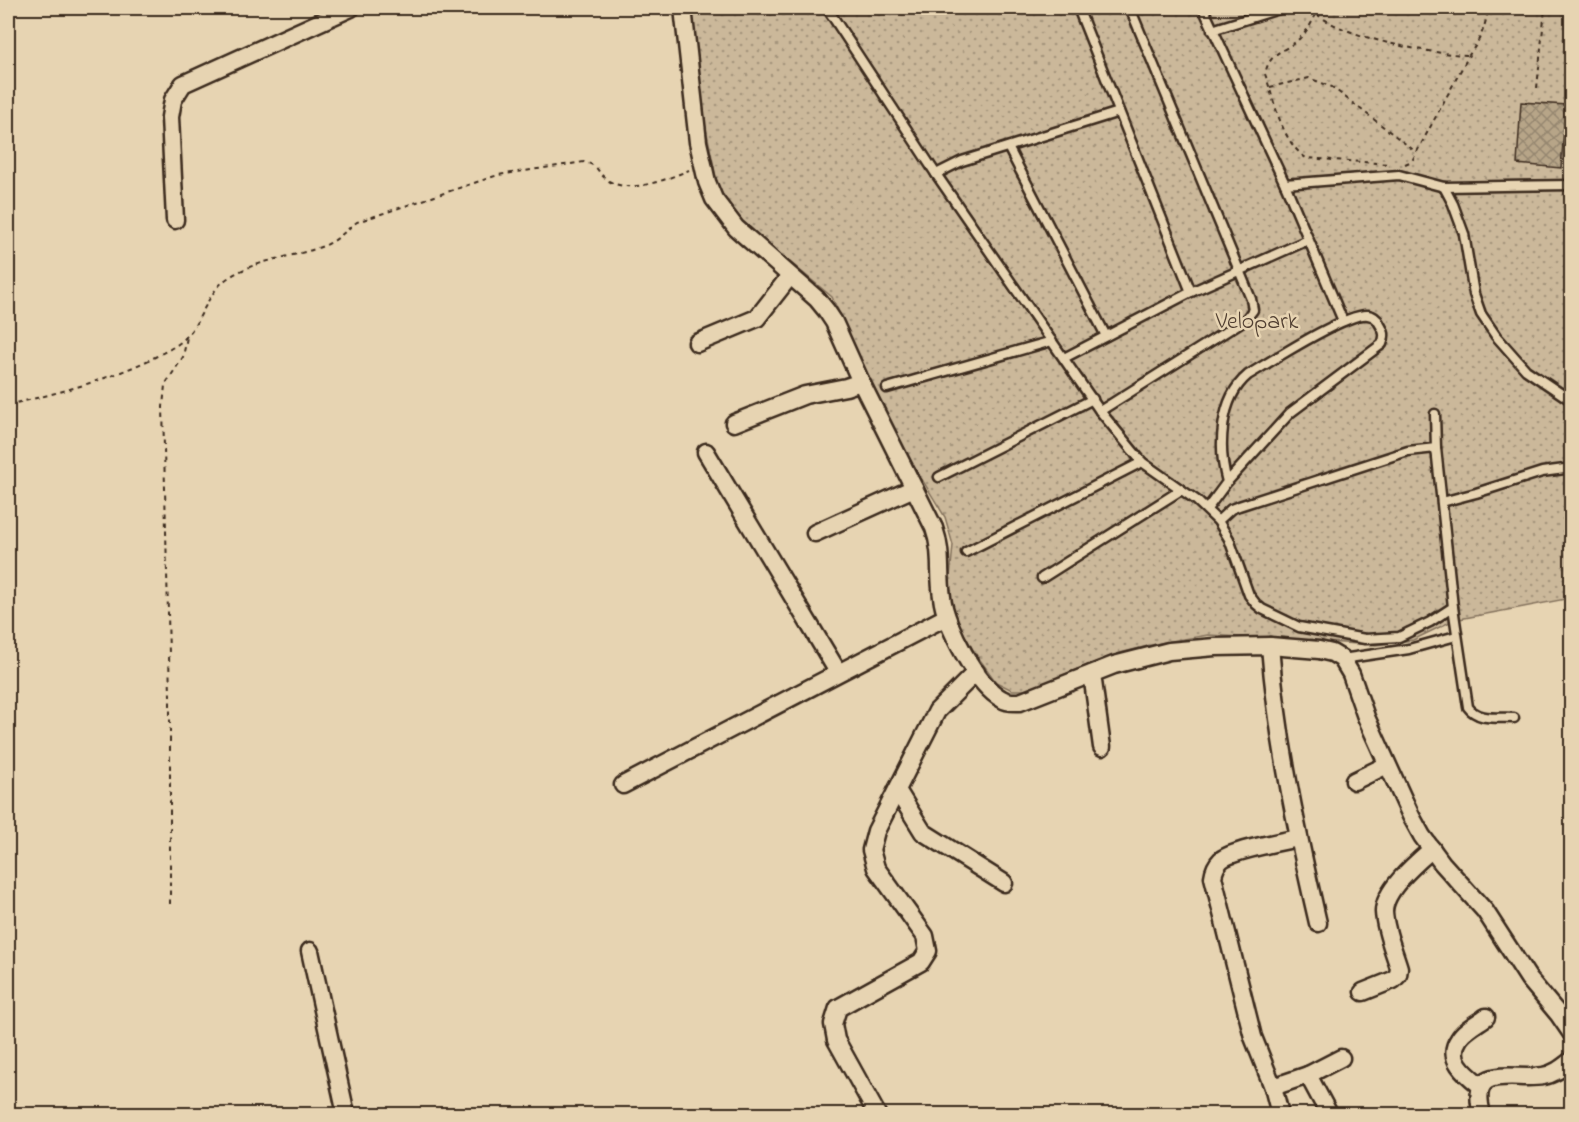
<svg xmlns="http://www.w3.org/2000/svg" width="1579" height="1122" viewBox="0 0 1579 1122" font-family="'Indie Flower',sans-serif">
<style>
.park{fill:url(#park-dots);stroke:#83715c;stroke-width:1.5}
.building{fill:url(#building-cross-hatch);stroke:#3b2a1e;stroke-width:1.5}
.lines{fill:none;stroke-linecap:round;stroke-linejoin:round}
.lane-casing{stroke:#3b2a1e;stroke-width:13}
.street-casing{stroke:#3b2a1e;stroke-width:21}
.path{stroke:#3b2a1e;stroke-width:2;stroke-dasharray:4.5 4.5;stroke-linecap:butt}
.lane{stroke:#e7d4b2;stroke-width:8}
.street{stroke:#e7d4b2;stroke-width:16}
.labels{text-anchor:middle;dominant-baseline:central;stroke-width:5;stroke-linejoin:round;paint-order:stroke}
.park-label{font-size:24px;fill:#513f31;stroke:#e7d4b2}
</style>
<defs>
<pattern id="park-dots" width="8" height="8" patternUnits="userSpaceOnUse" patternTransform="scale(1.5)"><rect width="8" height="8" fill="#cbb89a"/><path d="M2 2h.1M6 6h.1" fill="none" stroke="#a6967d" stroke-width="1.8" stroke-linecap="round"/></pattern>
<pattern id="building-cross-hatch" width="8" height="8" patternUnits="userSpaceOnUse" patternTransform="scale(1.5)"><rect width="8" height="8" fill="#b7a588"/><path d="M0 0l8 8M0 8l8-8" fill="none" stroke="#96876f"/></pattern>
</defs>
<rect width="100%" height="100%" fill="#e7d4b2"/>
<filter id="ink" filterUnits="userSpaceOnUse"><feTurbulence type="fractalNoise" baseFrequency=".0167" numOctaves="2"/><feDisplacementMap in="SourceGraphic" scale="12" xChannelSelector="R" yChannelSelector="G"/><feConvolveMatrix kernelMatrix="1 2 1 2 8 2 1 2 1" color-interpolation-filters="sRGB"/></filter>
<g filter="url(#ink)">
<polygon class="park" points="689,8 1571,8 1571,598 1454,620 1413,640 1376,645 1208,635 1160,643 1120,653 1070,672 1030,690 1012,690 996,682 975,653 955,618 949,588 953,545 945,517 904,450 863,367 832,297 744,224 726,203 717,182 705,124"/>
<polygon class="building" points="1521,102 1566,105 1561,168 1517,164"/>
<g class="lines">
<defs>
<g id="lane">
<polyline points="827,8 936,174 1100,411 1142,462 1196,500 1218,521 1229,539 1249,595 1256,604 1262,609 1299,627 1365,639 1399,637 1430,622 1453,607 1436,448 1435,414"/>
<polyline points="1078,8 1191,292"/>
<polyline points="1203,8 1285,184 1343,321"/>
<polyline points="1212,30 1282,8"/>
<polyline points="1008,147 1106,336"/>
<polyline points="936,174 962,161 1119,112"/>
<polyline points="1285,184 1399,175 1444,187 1572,185"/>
<polyline points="1444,187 1453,204 1464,234 1474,294 1481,314 1496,336 1526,370 1572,401"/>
<polyline points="1064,358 1191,292 1308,240"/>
<polyline points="887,388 1052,341"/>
<polyline points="1100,411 1246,319 1253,310 1251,299 1130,8"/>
<polyline points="939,477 1093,399"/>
<polyline points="1442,502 1476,493 1542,472 1572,468"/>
<path d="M1207,509L1227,482L1290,413L1382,344C1386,335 1384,331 1379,323C1377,318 1374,316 1368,315C1347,312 1270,362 1248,375C1219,399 1218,449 1227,482"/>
<polyline points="1218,521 1231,509 1239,506 1408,451 1436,448"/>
<polyline points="966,552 1142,462"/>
<polyline points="1042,578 1181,490"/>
<path d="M1453,607L1468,707C1478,721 1498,717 1514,718"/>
<polyline points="1342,659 1409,649 1456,636"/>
</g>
<g id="street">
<path d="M683,8L698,142L707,182L714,199L736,228L817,299L826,310L834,322L861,382L934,528C943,553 938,572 942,597C945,625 977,686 1002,699C1008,703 1014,702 1020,702L1114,665L1169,651L1215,647L1270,646L1319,650L1332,653L1342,659L1351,674L1366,717L1411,816L1422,836L1442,863L1485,911L1529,979L1559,1015L1572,1034"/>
<polyline points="175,220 170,117 173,100 183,84 351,8"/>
<polyline points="697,343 757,318 790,276"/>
<polyline points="734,423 805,395 846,387 861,382"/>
<polyline points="706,452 838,672"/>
<polyline points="815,533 914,488"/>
<path d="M1270,646C1277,739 1297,832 1318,923"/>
<polyline points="1092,674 1102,747"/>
<polyline points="1354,781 1387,765"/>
<polyline points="623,785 946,617"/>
<polyline points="897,790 923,832 1004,883"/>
<polyline points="310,951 346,1114"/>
<path d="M1363,992L1393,980L1398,975L1399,968C1394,951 1385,931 1384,912C1384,890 1416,863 1432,849"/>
<polyline points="1308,1075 1329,1114"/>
<path d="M1481,1086C1467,1075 1445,1059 1459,1039C1464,1030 1478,1023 1486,1017"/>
<polyline points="1273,1087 1308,1075 1341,1058"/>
<polyline points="877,1114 836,1040 833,1024 838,1008 921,962 928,951 925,936 876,868 871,850 876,831 937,711 976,672"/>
<path d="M1280,1114L1273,1087L1253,1037L1213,877C1214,870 1216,865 1221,860C1233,850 1280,842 1298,838"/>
<path d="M1482,1114C1468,1062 1513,1081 1543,1076C1555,1074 1563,1067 1572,1060"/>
</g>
</defs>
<use href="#lane" class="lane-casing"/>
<use href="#street" class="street-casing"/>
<g class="path">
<path d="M1310,8C1336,37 1429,54 1468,55"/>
<polyline points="1369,8 1374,12 1386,12 1389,8"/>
<polyline points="1437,8 1440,8"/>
<path d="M1316,14C1312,23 1307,31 1300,38C1286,52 1270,50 1265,74C1275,102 1281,141 1306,158L1390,164"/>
<polyline points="1270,87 1309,78 1332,87 1416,152"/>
<polyline points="1537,88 1545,8"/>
<path d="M1405,164L1412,161L1469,55C1480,40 1486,26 1488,8"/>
<path d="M8,405C58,393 109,380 155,357C166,351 178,346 186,337C202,320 208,291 228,278C258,258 296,258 328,244C339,239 347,229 357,222L498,175L584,162C600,166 596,171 606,179C627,196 668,179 689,170"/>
<polyline points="170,904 170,696 163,407 165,385 183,357 187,337"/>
</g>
<use href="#lane" class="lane"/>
<use href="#street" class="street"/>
</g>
</g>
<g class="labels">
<g class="park-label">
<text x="1257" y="322">Velopark</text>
</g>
</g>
<rect width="1579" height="1122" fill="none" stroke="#e7d4b2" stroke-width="30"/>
<rect x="15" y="15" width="1549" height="1092" fill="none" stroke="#3b2a1e" stroke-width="2" filter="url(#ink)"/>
</svg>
